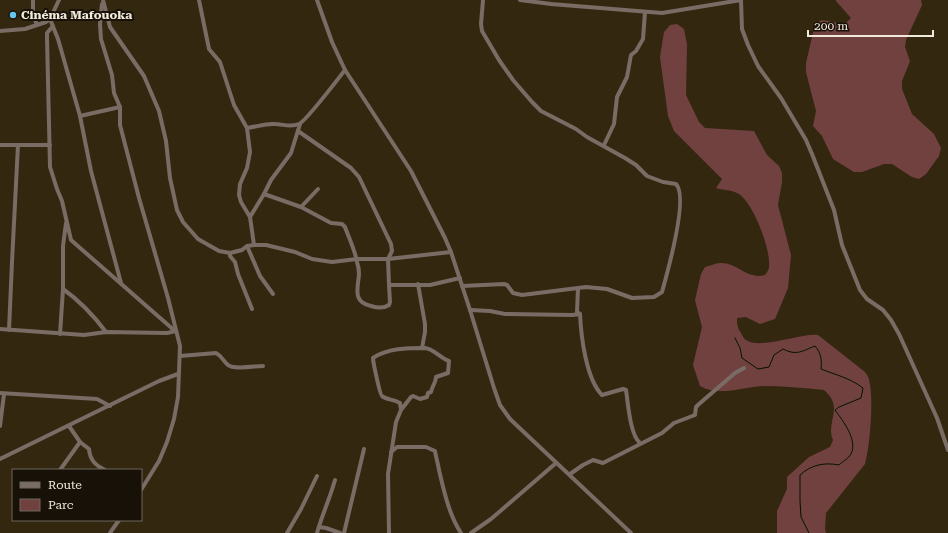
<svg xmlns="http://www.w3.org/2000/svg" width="948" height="533" viewBox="0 0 948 533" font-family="'Roboto Serif',serif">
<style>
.green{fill:#714140}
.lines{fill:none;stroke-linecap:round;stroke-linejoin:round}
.stream{stroke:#001400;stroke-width:1}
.minor{stroke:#796c65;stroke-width:4}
.poi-dot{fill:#67c4ef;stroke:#171107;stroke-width:1.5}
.labels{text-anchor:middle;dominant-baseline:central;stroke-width:4;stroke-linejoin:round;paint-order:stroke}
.poi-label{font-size:12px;font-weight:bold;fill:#f1e9db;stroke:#171107;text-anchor:start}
</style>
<rect width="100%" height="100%" fill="#34270f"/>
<g class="green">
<polygon points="836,0 921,0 922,5 906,40 905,47 910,61 902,81 902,89 912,114 934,134 941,148 939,156 926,174 919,179 912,177 892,164 884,164 862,172 854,172 833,159 822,136 813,126 816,111 806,72 806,63 815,24 822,20 845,24 851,18 836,1"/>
<path d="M677,24L684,29L687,44L686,95L699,122L705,128L754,131L767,155L779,166L782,173V182L778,205L791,255L788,288L775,319L760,324L746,317L737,318C737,324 737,327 741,333C742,335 744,339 746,340C761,350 800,333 818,335L865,372C866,374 869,377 869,380C874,398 870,446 865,464L826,513L825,529L826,533H777V511L787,489V477L809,457L830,447L833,440C825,422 845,408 824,390C804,388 783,386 763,386C742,387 719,397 700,386L693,365L702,327L695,300L701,274L705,267C710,266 716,263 720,263C737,262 747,280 765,275C767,272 769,270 769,267C771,250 754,204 739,194C733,190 722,190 716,188L722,179L674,131L668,116L660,57L664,32L670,25Z"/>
</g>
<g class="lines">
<path class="stream" d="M735,338L740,348L742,358L758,369L769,367L774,355L783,349C797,356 802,351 815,346C821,353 822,360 821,369C836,375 850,378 863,388L861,398L839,407L835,410C843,421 858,440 851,454C849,458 842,462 839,465C824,462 811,465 800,475V501L801,517L809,533"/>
<g class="minor">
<polyline points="33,0 33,14 37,25"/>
<polyline points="103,0 110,27 144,76 159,111 166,141 170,178 177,210 183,222 198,239 219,251 230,253 242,250 247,246 254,245 266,245 295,252 312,259 332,262 357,259 388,259 451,252"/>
<polyline points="199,0 209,49 220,62 234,105 247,128 250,152 247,168 240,184 239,195 241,202 250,217 254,245"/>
<polyline points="317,0 332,42 345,70 411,171 445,238 451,252 470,310 494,388 500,405 510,419 631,533"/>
<polyline points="520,0 551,4 662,13 741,0"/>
<polyline points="741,0 742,29 748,45 758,66 781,98 806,140 812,154 834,210 842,245 860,290 867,299 883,310 891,320 899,334 937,418 948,450"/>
<polyline points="102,4 100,24 101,39 112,75 114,93 120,107 120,125 139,198 168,298 180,346 178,397 174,419 167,442 159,461 141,490"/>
<polyline points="50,19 58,39 80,116 91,171 121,283"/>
<polyline points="53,26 47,33 47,37 50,167 57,189 62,201 71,240 175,331"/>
<polyline points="0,31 25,29 46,22 50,19 59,0"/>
<polyline points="80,116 120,107"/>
<path d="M247,128C256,127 266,123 275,124C283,124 290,128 299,124C306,121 338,79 345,70"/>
<polyline points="298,131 351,168 359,177 391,244 392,251 388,259 389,285 430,285 460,278"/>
<polyline points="0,145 50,145"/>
<polyline points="604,145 614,124 617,97 627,77 631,55 636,51 643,39 645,12"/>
<polyline points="264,194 301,207 318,189"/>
<path d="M301,207L331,223L342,224L345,227C349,238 355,250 357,262C358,265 359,270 359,274C358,288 352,302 371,306C377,308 383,309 389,305L390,302L389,285"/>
<polyline points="250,217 264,194 271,180 291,153 300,124"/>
<polyline points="247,246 260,276 273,294"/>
<polyline points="230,253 230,256 235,262 238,274 252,309"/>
<polyline points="418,284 425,324 425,332 422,348"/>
<path d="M462,286L504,284L507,285L513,293L522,295L586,287L607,289L632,298L654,297L662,292C667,274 689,197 676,184L663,182L647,176L636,165L625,158L587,137L576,129L541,111L532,102L513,80L499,60L482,31L481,24L483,0"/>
<polyline points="578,288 577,312 580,314"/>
<path d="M63,289C80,301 94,316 106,332"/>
<path d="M470,310L490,311L505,314L572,315L580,314C581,336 586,379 602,395L623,389L626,390C628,403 630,435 640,443"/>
<polyline points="0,329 84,335 106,332 167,333 176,331"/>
<polyline points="9,330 12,262 18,145"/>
<polyline points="60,334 63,289 63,246 66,223"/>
<path d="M180,356L216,353C222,356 223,361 228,365C234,370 255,366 263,366"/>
<polyline points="0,393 97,399 110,406"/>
<polyline points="0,426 4,394"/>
<path d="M69,426L80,442L89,449C90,460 95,465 105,470"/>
<path d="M391,452L397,447H426L435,451C436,458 438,463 439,470C444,491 449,515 461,533"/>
<polyline points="0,459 159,381 178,374"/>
<polyline points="60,470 80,442"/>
<polyline points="570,474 583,465 593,460 603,463 662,433 674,423 695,415 696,407 699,404 735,373 744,368"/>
<polyline points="319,527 326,528 340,533"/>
<polyline points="110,533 119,520"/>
<polyline points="287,533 301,509 317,476"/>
<path d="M317,533C322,515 330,498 335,480"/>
<polyline points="344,533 364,449"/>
<path d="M389,533L388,474L396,422L401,410L411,397L413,396L420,399L427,397L428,393L431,392C432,386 436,383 436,377L448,373L449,361C440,358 434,349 425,348C408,348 387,348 373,358C373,362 380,395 382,396C386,400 394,399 400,403L401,410"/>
<polyline points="471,533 491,519 556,463"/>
</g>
</g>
<circle class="poi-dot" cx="13" cy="15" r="4"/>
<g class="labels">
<g class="poi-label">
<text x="21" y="15">Cinéma Mafouoka</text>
</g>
</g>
<rect x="12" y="469" width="130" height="52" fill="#171107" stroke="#6e675c"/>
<rect x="20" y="482" width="20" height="6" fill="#796c65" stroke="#6e675c"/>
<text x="48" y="489" font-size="12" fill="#f1e9db">Route</text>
<rect x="20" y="499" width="20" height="12" fill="#714140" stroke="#6e675c"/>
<text x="48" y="509" font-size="12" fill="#f1e9db">Parc</text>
<path d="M808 30v6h125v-6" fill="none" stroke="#f1e9db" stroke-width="2"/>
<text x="814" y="30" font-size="12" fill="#f1e9db" stroke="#171107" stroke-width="3" paint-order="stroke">200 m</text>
</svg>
